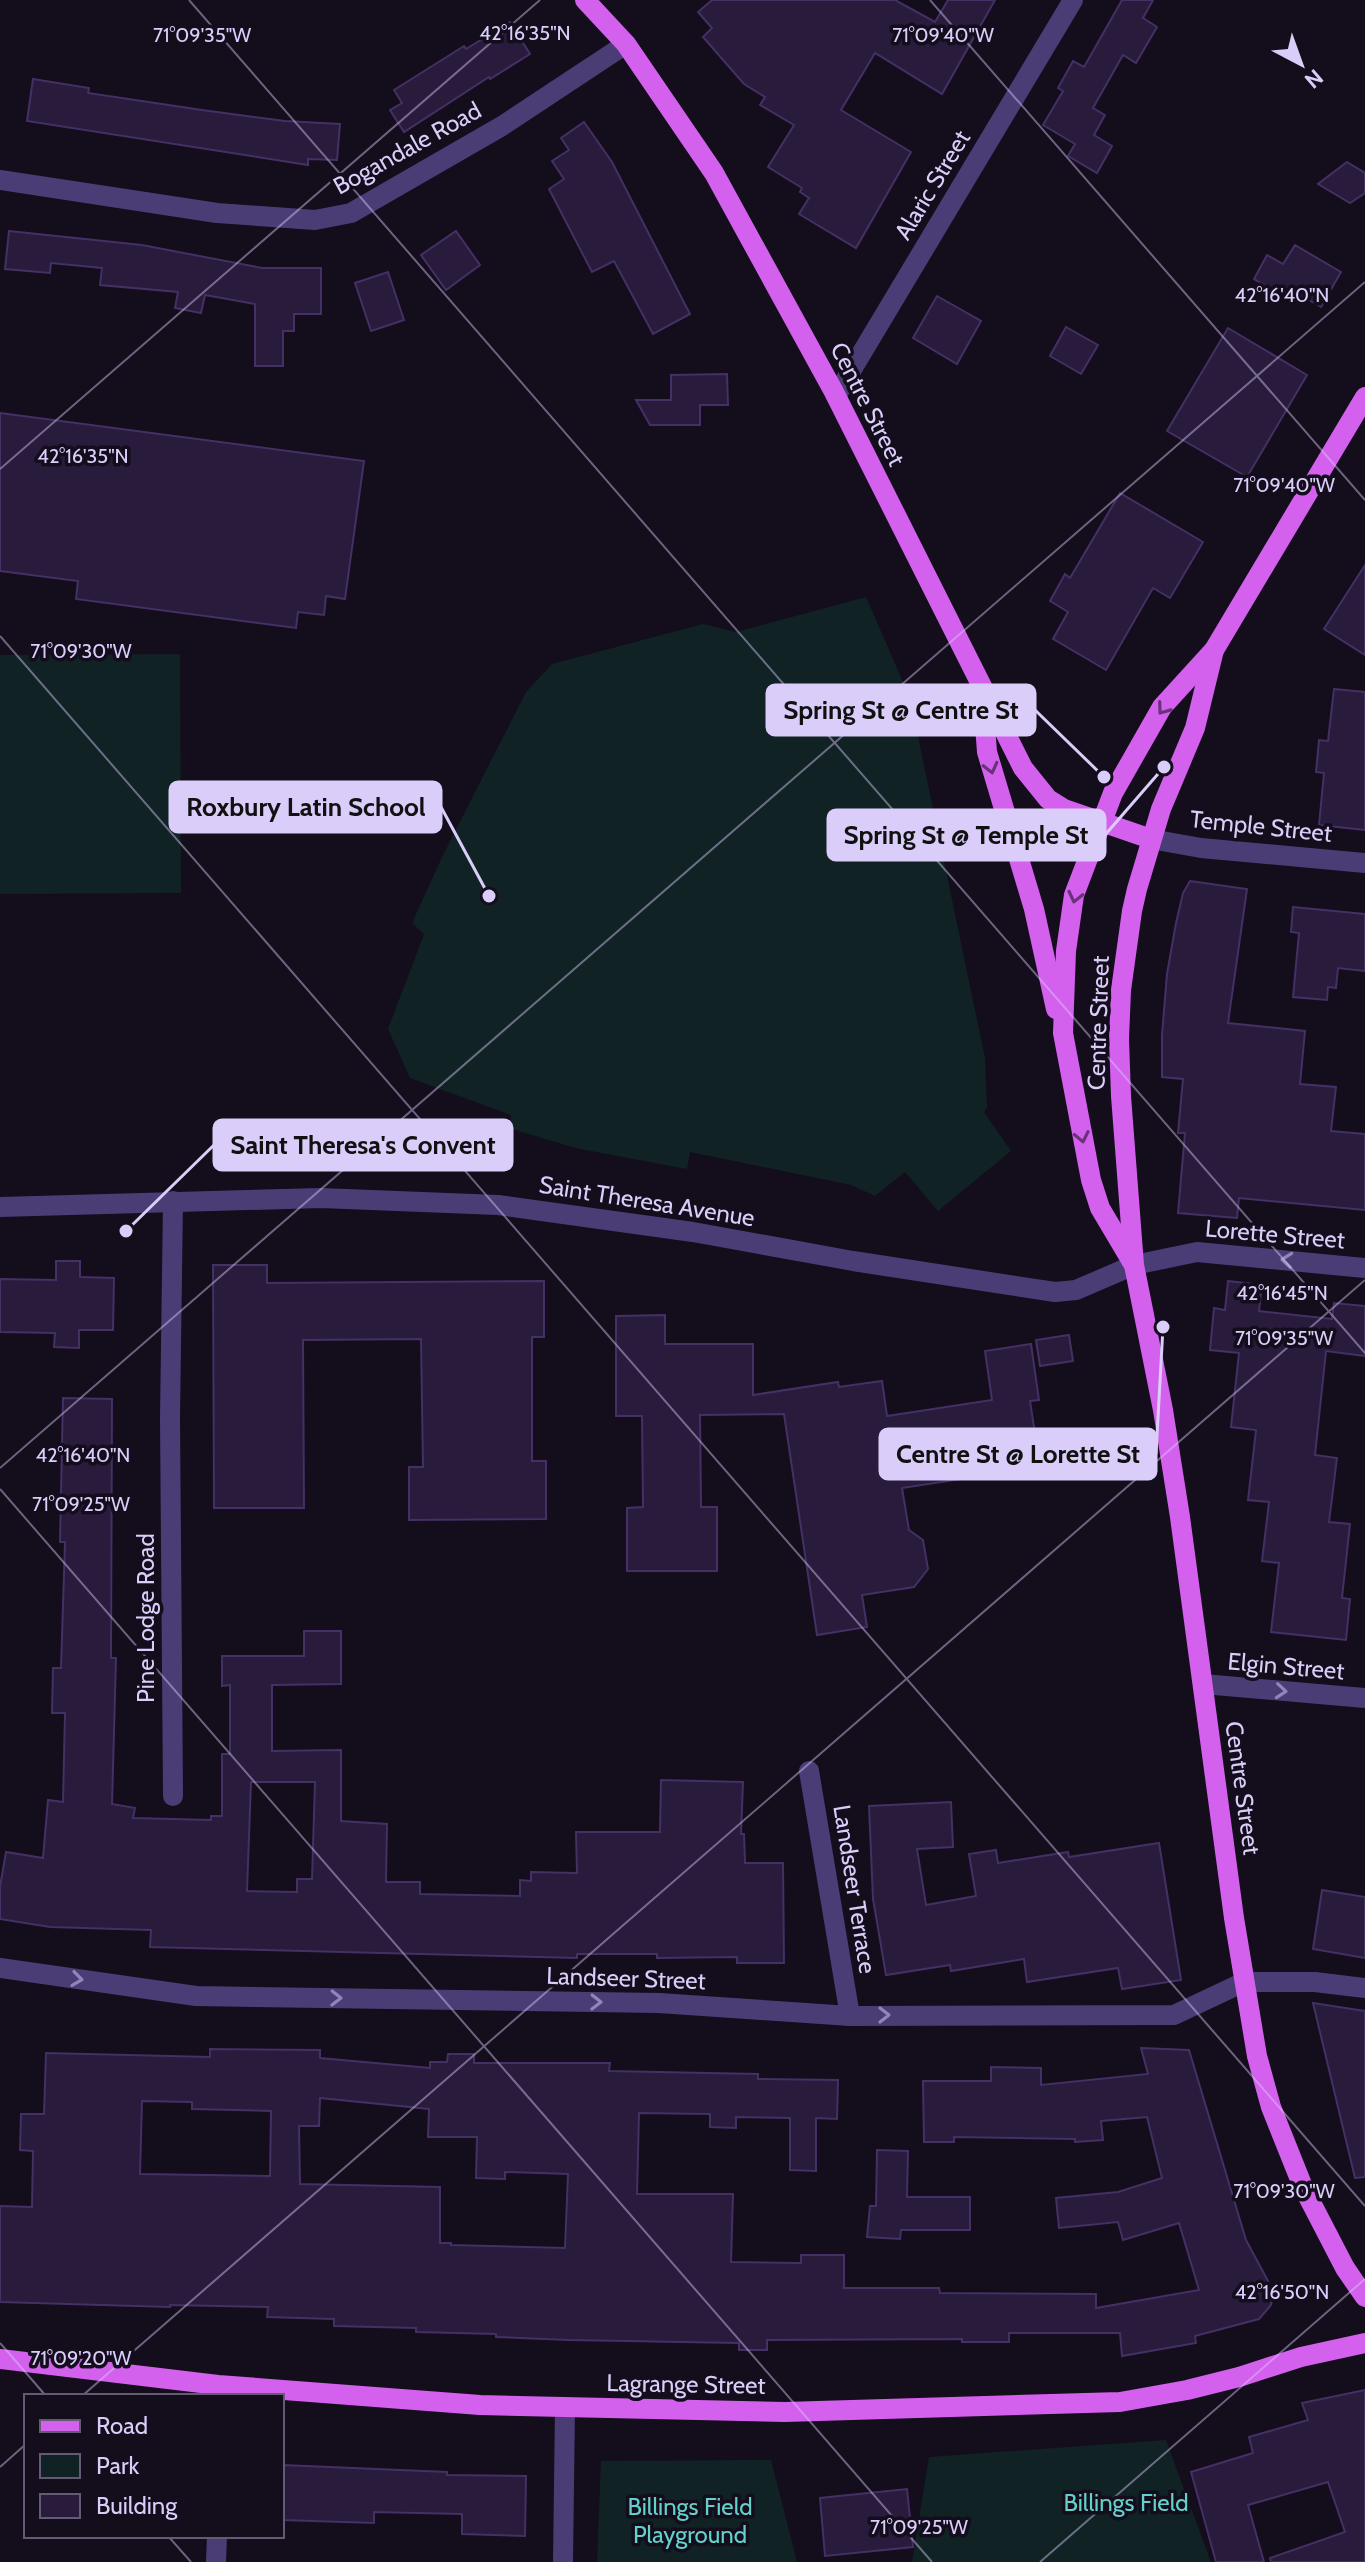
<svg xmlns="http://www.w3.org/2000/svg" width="1365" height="2562" viewBox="0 0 1365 2562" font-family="Cabin,sans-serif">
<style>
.green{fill:#112225}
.building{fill:#281b3b;stroke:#443064;stroke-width:2;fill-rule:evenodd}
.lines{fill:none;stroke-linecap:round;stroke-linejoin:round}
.minor{stroke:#4a3d76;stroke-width:20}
.major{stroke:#d460ee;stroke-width:20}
.oneway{stroke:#6a327a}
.oneway2{stroke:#9285b8}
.ticks{fill:none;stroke:#dbcdfa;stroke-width:2;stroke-opacity:0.45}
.labels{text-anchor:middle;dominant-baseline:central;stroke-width:7;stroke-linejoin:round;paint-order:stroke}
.street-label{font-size:24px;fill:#dbcdfa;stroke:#130d1c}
.park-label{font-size:24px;fill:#62d1ca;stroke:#130d1c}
.ticks-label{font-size:20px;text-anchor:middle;fill:#dbcdfa;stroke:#130d1c;stroke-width:7;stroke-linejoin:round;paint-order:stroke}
.leader{fill:none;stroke:#dbcdfa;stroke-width:3}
.callout-dot{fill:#dbcdfa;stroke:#130d1c;stroke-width:3}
.callout{fill:#dbcdfa;stroke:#dbcdfa;stroke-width:3}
.callout-label{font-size:26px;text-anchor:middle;font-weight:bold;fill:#111}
</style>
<rect width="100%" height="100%" fill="#130d1c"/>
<g class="green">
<polygon points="866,597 910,698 985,1058 987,1107 984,1112 1011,1151 938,1211 905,1172 875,1196 851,1185 690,1152 687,1169 575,1148 509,1128 511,1115 410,1078 388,1029 424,934 412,923 442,857 526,692 552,664 703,624 736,632"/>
<polygon points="180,654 181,893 0,894 0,655"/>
<polygon points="1166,2440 1211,2562 912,2562 929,2457"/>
<polygon points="771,2460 797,2562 597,2562 601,2461"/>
</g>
<g class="building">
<polygon points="712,0 895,0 935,22 948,0 995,0 942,94 875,53 841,110 911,152 856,248 799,214 809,198 800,192 802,188 768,167 794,125 760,105 765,97 744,84 703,37 712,28 698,12"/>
<polygon points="1122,0 1153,0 1143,18 1157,27 1136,63 1123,55 1093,108 1105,115 1094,135 1112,146 1097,173 1068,156 1075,144 1043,125 1063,91 1058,88 1073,61 1084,67"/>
<polygon points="510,22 530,54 490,79 489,77 404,132 390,110 402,103 394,90 464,46 466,49"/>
<polygon points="33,79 89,88 88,93 202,110 285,121 340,124 337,160 308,159 308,165 27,121"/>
<polygon points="584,122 612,162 690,314 653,334 614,261 592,272 549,189 564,179 552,161 569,150 561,138"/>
<polygon points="1347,162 1365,173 1365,193 1350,203 1318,184"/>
<polygon points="9,231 142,245 262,268 321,268 321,314 294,314 294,331 283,331 283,366 255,366 255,304 205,295 201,313 175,308 178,292 100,285 102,268 51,263 50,273 5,269"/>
<polygon points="456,231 480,265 446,290 421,255"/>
<polygon points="1295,245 1341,272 1321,307 1300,295 1296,303 1254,279 1267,255 1283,264"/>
<polygon points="388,272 404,320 371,331 355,283"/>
<polygon points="937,296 981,321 957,364 913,338"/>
<polygon points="1066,327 1098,345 1081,374 1050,356"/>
<polygon points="1228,328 1307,375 1247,477 1167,431"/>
<polygon points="727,374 728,405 700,405 700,425 650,425 636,400 671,400 671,375"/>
<polygon points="0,413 364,461 345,599 326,596 324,615 298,612 296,628 76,599 78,581 0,571"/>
<polygon points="1120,493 1203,542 1170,598 1153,588 1106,670 1053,639 1068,612 1050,601 1065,574 1070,578"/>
<polygon points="1365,565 1365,655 1324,629"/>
<polygon points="1334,689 1365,692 1365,830 1319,825 1324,773 1316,772 1319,740 1328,741"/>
<polygon points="1190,881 1247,889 1228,1023 1305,1031 1300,1084 1336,1087 1331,1131 1365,1134 1365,1210 1239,1198 1237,1218 1178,1213 1185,1133 1178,1133 1183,1079 1162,1077 1162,1035 1167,974 1176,923 1183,893"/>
<polygon points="1293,907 1365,914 1365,971 1338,968 1336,988 1328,987 1327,1000 1293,997 1299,933 1291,932"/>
<polygon points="56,1261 80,1261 80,1277 114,1278 113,1330 79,1330 79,1348 54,1347 55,1333 0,1332 0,1279 56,1280"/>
<polygon points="213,1265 267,1265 267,1283 544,1281 544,1337 532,1337 532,1461 546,1461 546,1519 409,1520 409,1467 423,1467 421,1339 303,1340 304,1508 214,1508"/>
<polygon points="1228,1281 1262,1285 1259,1311 1332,1319 1334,1303 1365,1306 1365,1356 1326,1351 1315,1455 1337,1458 1329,1522 1350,1524 1342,1598 1350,1599 1346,1640 1271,1632 1279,1563 1262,1561 1269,1502 1248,1500 1256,1430 1231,1427 1239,1353 1210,1350 1214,1308 1225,1310"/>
<polygon points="665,1315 665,1344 753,1344 753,1395 838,1382 839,1387 882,1381 887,1416 992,1400 985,1351 1031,1344 1039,1400 1030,1401 1040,1467 902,1488 909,1530 923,1540 928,1569 914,1587 862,1595 867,1627 817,1635 784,1414 700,1415 701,1507 717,1507 717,1571 627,1571 627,1508 643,1507 642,1416 616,1416 616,1316"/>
<polygon points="1069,1335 1073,1361 1040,1366 1036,1340"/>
<path d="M63,1398L112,1399L111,1658H116L112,1804L135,1808L133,1818L211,1820V1816H222V1754H230V1685L222,1686V1656H304V1631H341V1684L272,1685V1751L341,1750V1821L387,1824L386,1882H420V1894L520,1896V1880L531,1881V1872L577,1873L576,1832H660L661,1780L743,1782L741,1834H744L745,1863H783L784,1963H737V1957L657,1958V1954H577V1958L150,1947L151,1930L50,1927L0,1919V1887L6,1852L43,1858L48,1800L63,1802L65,1713H52L53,1668H61L65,1542H60ZM251,1782H315L312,1879H297V1892L247,1891Z"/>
<polygon points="951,1802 953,1847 917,1849 926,1905 976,1896 969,1854 996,1850 998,1863 1068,1852 1069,1857 1159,1843 1181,1980 1122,1989 1118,1968 1027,1982 1024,1959 951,1971 950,1965 886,1975 873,1899 869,1806"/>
<polygon points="1322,1890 1365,1897 1365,1958 1313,1949"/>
<polygon points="1313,2003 1365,2011 1365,2177 1355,2178"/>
<path d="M1141,2048L1189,2050L1246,2240L1274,2292L1271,2305L1259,2319L1195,2336L1196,2343L1122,2356L1120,2333H1009V2342H962V2339L767,2340V2350H739V2343L568,2340L496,2337V2334L416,2332V2328L334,2326V2319L267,2317L268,2307L170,2305V2307L0,2302V2206L32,2207L33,2151L20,2150L21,2114H44L46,2053L210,2057V2049L320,2050V2058L430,2068V2062H447L448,2054H474V2063H610L609,2071L758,2074V2079L838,2080L837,2119L816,2118V2171L790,2170V2118L736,2117V2128L710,2127V2114L639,2113L637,2194H733L731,2262L801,2263V2255H844V2288H939L940,2293L1096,2294V2308L1199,2290L1179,2223L1123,2240L1118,2222L1059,2228L1056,2198L1118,2192L1162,2178L1147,2117L1101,2121L1103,2140L1075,2142V2139L954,2137V2142H924L923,2081H991V2067L1041,2068V2085L1148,2074ZM320,2098L429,2109L428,2137H477L476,2178L505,2179V2172L568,2174L565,2248L451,2245V2243H440V2187L300,2184L299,2126H319ZM142,2101L192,2102V2109L271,2111L270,2176L140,2174Z"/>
<polygon points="877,2150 908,2151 907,2197 970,2197 970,2230 901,2230 900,2239 867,2237 870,2206 876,2206"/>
<polygon points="1365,2390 1365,2562 1271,2562 1270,2558 1345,2532 1328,2482 1248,2505 1264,2562 1216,2562 1191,2472 1253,2453 1249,2437 1308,2420 1302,2403"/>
<polygon points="282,2465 447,2472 447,2475 526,2476 525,2536 462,2534 462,2514 374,2512 374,2523 282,2520"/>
<polygon points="907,2489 913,2547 825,2556 820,2498"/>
</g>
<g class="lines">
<g class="minor">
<polyline points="0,180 217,213 315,220 351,213 502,126 626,44"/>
<polyline points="836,396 1073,0"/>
<polyline points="1151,839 1201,848 1365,863"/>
<polyline points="0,1207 321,1198 498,1205 693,1232 853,1261 1055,1292 1076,1290 1134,1265 1197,1252 1365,1268"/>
<polyline points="1203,1684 1365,1698"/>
<polyline points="809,1771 850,2016"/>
<polyline points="173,1796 170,1418 173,1201"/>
<polyline points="0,1968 196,1996 659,2003 850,2016 1174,2015 1244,1982 1315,1982 1365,1988"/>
<polyline points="216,2562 217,2536"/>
<polyline points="563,2562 565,2408"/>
</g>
<g class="major">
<polyline points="585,0 626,44 714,173 834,392 1023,768 1048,799 1064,809 1151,839"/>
<polyline points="1214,650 1195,728 1161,809 1137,889 1132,911 1121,990 1119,1039 1121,1096 1134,1265 1163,1410 1180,1517 1234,1918 1257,2056 1271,2107 1303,2187 1345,2268 1365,2297"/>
<polyline points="983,699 987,752 1034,909 1056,1009"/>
<polyline points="1132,1262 1100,1208 1091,1180 1063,1033 1066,951 1074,895 1113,793 1162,707 1214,650 1365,397"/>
<polyline points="0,2359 218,2385 480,2405 785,2412 1120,2402 1187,2390 1239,2377 1301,2357 1365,2343"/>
</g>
</g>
<defs><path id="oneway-chevron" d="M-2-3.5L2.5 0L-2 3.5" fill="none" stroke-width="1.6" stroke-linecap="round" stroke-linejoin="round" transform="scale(2)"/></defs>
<g class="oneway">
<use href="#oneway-chevron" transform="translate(1163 709) rotate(126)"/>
<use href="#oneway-chevron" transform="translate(991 768) rotate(76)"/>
<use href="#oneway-chevron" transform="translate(1075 897) rotate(103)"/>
<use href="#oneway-chevron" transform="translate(1082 1137) rotate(78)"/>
</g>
<g class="oneway2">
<use href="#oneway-chevron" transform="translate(1287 1260) rotate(-174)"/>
<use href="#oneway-chevron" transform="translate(1281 1691) rotate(5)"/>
<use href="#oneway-chevron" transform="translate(77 1979) rotate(8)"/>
<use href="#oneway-chevron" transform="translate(336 1998) rotate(1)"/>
<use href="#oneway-chevron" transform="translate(596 2002) rotate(1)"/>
<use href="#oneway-chevron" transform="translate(884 2015)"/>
</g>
<path class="ticks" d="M189,0L1365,1353M930,0L1365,500M0,469L540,0M0,636L1365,2206M0,1468L1365,282M0,1489L932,2562M0,2343L46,2396M82,2396L1365,1280M0,2467L26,2444M168,2536L191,2562M1040,2562L1365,2279"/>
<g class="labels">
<g class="street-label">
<text transform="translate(407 148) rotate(-29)">Bogandale Road</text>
<text transform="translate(932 185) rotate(-59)">Alaric Street</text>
<text transform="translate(868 404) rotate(63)">Centre Street</text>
<text transform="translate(1261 826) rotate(6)">Temple Street</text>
<text transform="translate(1098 1023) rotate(-88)">Centre Street</text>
<text transform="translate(647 1201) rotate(9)">Saint Theresa Avenue</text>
<text transform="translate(1275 1234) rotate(5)">Lorette Street</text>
<text transform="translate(145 1618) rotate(-90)">Pine Lodge Road</text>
<text transform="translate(1286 1666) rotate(5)">Elgin Street</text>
<text transform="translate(1243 1788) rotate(82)">Centre Street</text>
<text transform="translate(855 1889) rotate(81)">Landseer Terrace</text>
<text transform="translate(626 1978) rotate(2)">Landseer Street</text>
<text transform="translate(686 2384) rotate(1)">Lagrange Street</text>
</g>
<g class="park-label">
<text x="1126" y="2502">Billings Field</text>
<text x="690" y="2506">Billings Field<tspan x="690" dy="28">Playground</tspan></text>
</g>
</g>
<g class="ticks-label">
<text x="525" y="40">42°16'35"N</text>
<text x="202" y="42">71°09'35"W</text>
<text x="943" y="42">71°09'40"W</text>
<text x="1282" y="302">42°16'40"N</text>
<text x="83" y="463">42°16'35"N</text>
<text x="1284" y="492">71°09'40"W</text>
<text x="81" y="658">71°09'30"W</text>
<text x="1282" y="1300">42°16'45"N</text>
<text x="1284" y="1345">71°09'35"W</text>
<text x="83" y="1462">42°16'40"N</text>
<text x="81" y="1511">71°09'25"W</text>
<text x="1284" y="2198">71°09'30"W</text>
<text x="1282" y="2299">42°16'50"N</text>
<text x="81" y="2365">71°09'20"W</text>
<text x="919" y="2534">71°09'25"W</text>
</g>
<path class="leader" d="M1104 777L1035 710M489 896L441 807M1164 767L1105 835M126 1231L214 1145M1163 1327L1156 1454"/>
<g class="callout-dot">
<circle cx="1104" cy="777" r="8"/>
<circle cx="489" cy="896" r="8"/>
<circle cx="1164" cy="767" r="8"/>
<circle cx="126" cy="1231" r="8"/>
<circle cx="1163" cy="1327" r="8"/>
</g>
<g class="callout">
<rect x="767" y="685" width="268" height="50" rx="8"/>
<rect x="170" y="782" width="271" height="50" rx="8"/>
<rect x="828" y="810" width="277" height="50" rx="8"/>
<rect x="214" y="1120" width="298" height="50" rx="8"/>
<rect x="880" y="1429" width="276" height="50" rx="8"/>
</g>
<g class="callout-label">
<text x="901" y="719">Spring St @ Centre St</text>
<text x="306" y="816">Roxbury Latin School</text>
<text x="966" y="844">Spring St @ Temple St</text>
<text x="363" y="1154">Saint Theresa's Convent</text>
<text x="1018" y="1463">Centre St @ Lorette St</text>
</g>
<rect x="24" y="2394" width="260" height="144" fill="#130d1c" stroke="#635a75" stroke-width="2"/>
<rect x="40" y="2420" width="40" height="12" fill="#d460ee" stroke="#635a75" stroke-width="2"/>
<text x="96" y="2434" font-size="24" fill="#dbcdfa">Road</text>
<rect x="40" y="2454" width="40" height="24" fill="#112225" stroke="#635a75" stroke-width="2"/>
<text x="96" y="2474" font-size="24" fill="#dbcdfa">Park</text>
<rect x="40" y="2494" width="40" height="24" fill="#281b3b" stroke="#635a75" stroke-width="2"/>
<text x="96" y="2514" font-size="24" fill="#dbcdfa">Building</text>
<g transform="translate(1301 64) rotate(139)" stroke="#130d1c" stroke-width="6" paint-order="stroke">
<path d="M0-6L14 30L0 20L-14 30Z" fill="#dbcdfa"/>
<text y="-12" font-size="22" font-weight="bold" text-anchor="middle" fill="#dbcdfa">N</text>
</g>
</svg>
